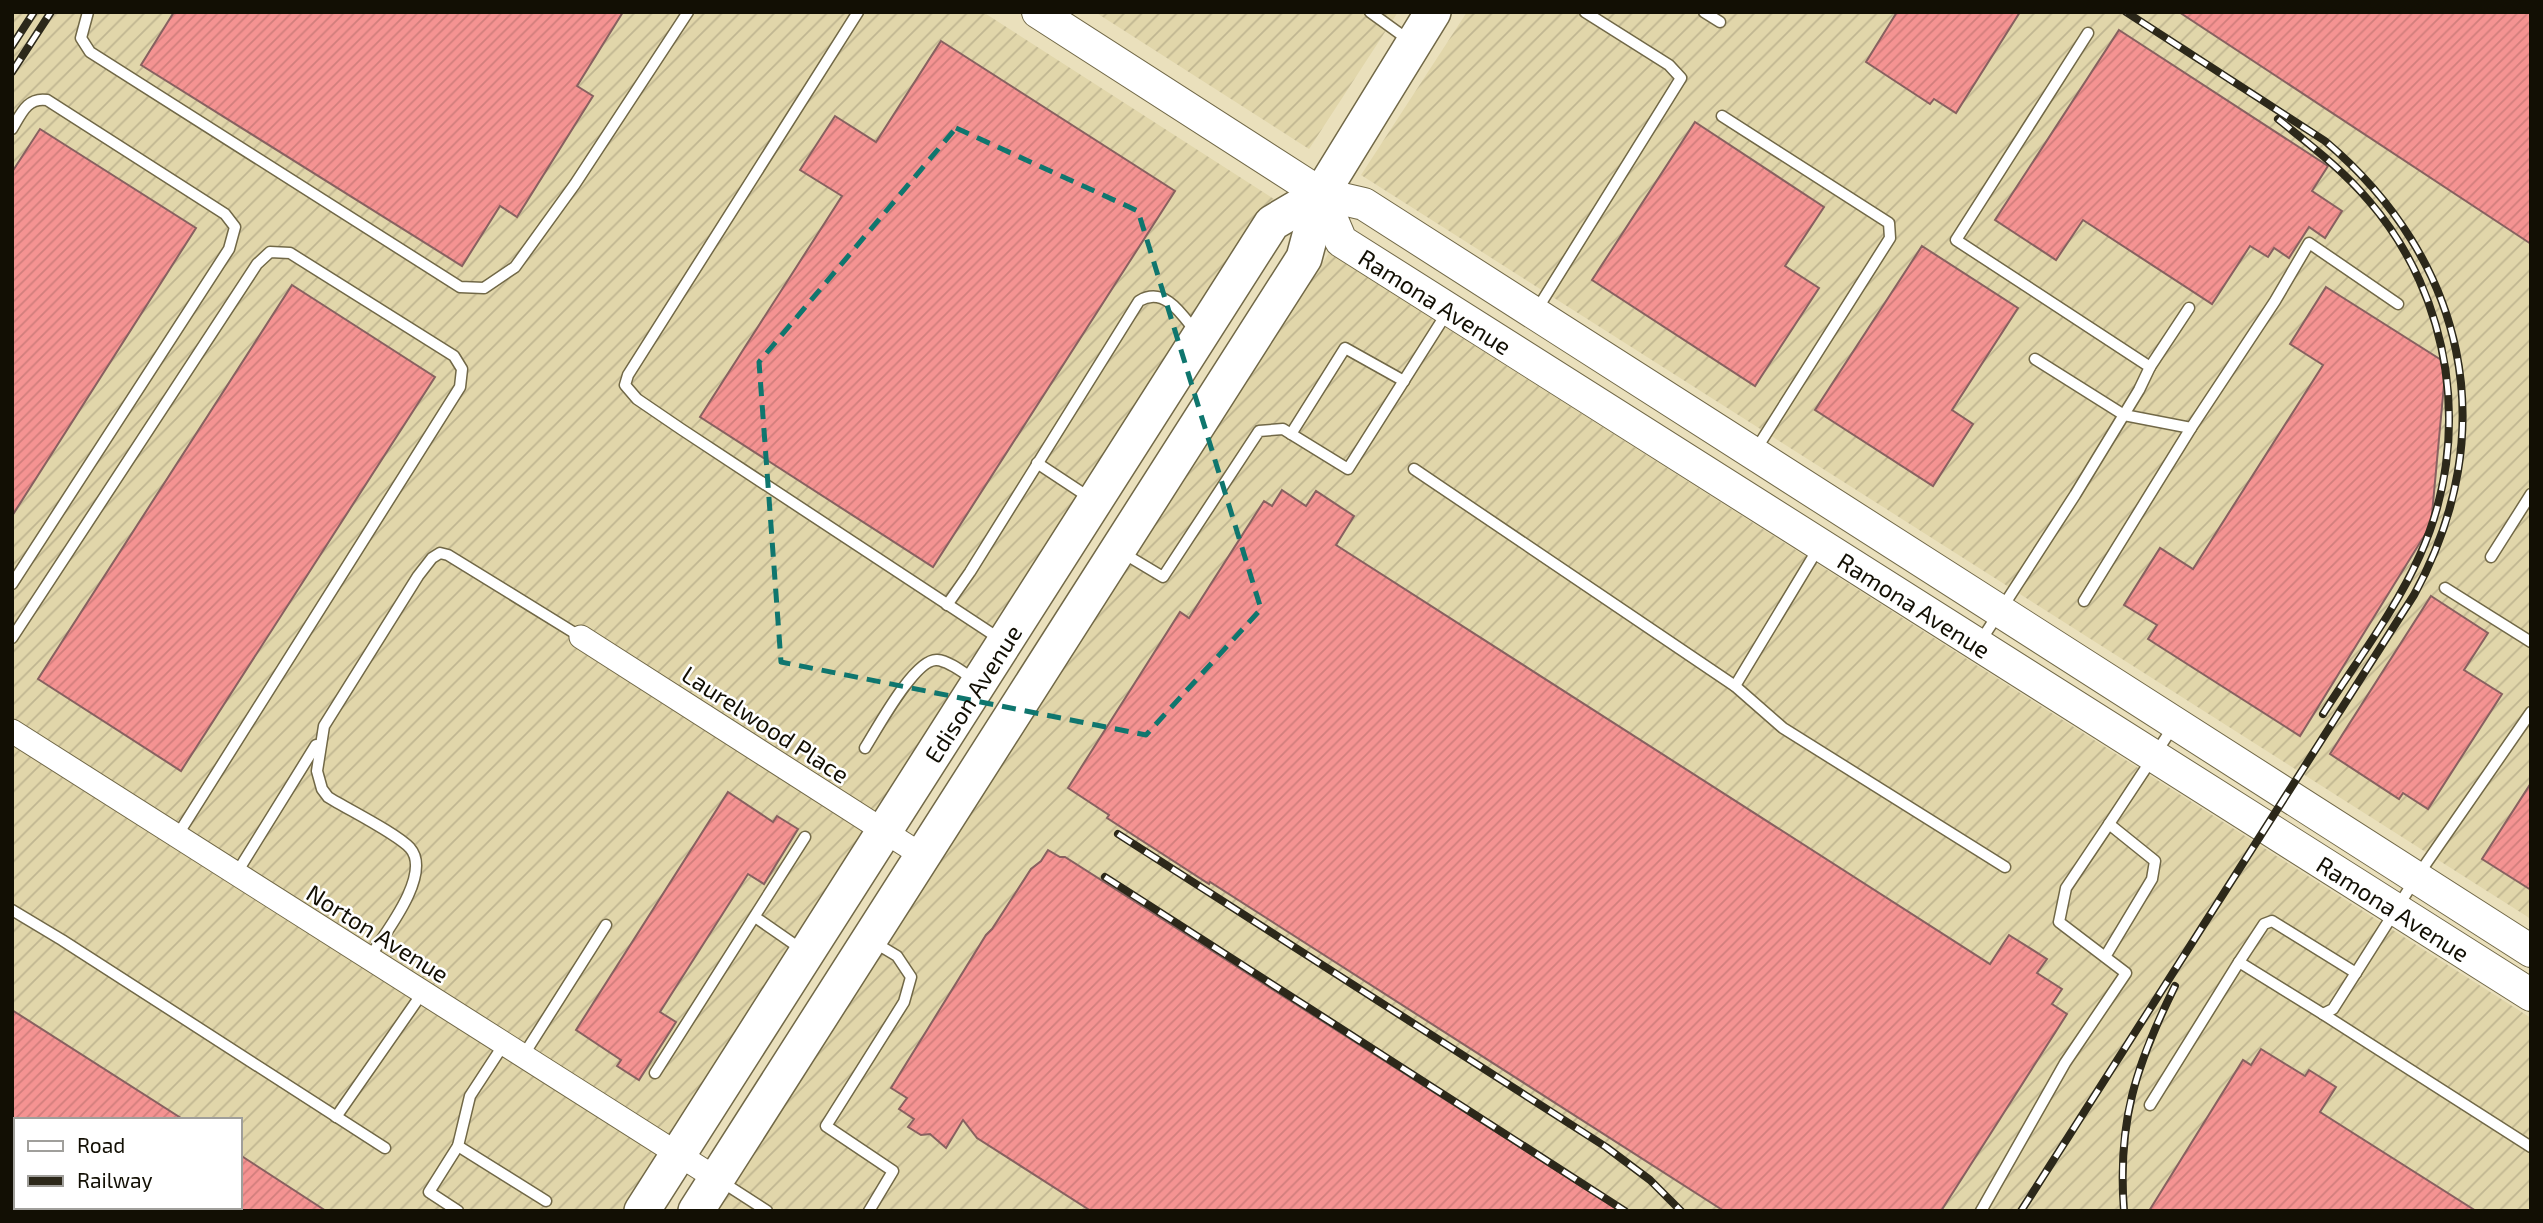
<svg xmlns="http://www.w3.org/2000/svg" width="2543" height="1223" viewBox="0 0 2543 1223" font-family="'Exo 2',sans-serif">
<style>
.industrial{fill:url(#industrial-furrows);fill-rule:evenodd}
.building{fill:url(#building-hatch);stroke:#876160;stroke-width:2}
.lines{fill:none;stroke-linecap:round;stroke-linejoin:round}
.lane-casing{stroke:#716847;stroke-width:13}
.street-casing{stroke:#716847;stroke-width:25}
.secondary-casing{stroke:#716847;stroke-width:34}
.primary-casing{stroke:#716847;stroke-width:38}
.lane{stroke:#fff;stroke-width:10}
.street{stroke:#fff;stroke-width:23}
.secondary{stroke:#fff;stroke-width:32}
.primary{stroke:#fff;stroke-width:35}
.rail-casing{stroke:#2c281a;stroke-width:8}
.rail{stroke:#fff;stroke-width:5;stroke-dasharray:16;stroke-linecap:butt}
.marked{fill:none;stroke:#0f766e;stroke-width:5;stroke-dasharray:14 9;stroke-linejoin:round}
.labels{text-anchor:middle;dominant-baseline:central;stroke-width:5;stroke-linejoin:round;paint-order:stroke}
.street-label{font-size:24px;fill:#120f04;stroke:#fff}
</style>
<defs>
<pattern id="industrial-furrows" width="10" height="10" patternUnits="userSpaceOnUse" patternTransform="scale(1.75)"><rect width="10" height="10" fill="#e1d6aa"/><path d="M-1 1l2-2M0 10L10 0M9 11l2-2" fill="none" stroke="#c0b691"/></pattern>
<pattern id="building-hatch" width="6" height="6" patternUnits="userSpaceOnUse" patternTransform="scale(1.75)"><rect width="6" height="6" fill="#f59392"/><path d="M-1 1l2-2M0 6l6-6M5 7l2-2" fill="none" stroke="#d17e7c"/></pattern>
</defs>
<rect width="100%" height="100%" fill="#eae0bc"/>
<g class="industrial">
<path d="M12,12H983L1274,199L622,1211H12ZM16,1120H240V1207H16Z"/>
<polygon points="1095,12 1398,12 1309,149"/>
<polygon points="1467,12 2531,12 2531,919 1361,175"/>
<polygon points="1329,253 2531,1018 2531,1211 712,1211"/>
</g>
<g class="building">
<polygon points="174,12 623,12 577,86 593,96 517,217 500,206 462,266 141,65"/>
<polygon points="1897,12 2020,12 1956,113 1934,99 1930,104 1866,62"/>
<polygon points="2179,12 2531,12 2531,244"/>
<polygon points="2119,30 2328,166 2312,191 2342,211 2325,238 2309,227 2289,258 2274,248 2268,257 2250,246 2212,304 2083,220 2056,260 1995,220"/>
<polygon points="941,41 1175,191 933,567 700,417 842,196 800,170 835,116 876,142"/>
<polygon points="1695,122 1824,207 1785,266 1819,288 1755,386 1592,280"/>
<polygon points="40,129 196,228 12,516 12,172"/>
<polygon points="1922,246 2018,308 1952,410 1973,424 1933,486 1815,410"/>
<polygon points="292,285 435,377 181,771 38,679"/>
<polygon points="2326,287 2446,363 2431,525 2300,736 2148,639 2157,625 2124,605 2160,548 2193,569 2323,365 2290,344"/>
<polygon points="1282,490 1306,506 1316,491 1354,516 1336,545 1990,964 2009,935 2047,959 2037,973 2062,989 2052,1004 2067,1014 1941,1211 1724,1211 1210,882 1209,884 1107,818 1109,815 1068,788 1180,612 1189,618 1264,501 1272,506"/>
<polygon points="2431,596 2488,633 2464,670 2502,694 2428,809 2403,793 2399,799 2330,754"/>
<polygon points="2531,783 2531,890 2482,859"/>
<polygon points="728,792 773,822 777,816 798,829 764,884 748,874 660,1012 676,1022 639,1080 617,1066 621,1060 576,1030"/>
<polygon points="1048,850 1060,857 1065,857 1620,1211 1091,1211 977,1138 963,1120 946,1148 930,1134 921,1135 908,1127 914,1119 899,1109 907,1098 891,1088 986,935 992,929 1031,869 1041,861"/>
<polygon points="12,1010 184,1120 12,1120"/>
<polygon points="2261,1049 2305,1076 2309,1070 2336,1087 2320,1112 2476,1211 2149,1211 2243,1060 2251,1065"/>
<polygon points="240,1155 326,1211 240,1211"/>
</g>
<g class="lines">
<defs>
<g id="lane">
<polyline points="88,12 81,38 90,52 460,287 484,288 515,267 575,184 688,12"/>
<polyline points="858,12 628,375 625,385 637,399 681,429 1000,639"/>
<polyline points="1370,12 1410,41"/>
<polyline points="1704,12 1720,22"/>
<polyline points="1722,116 1889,223 1890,238 1755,451"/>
<path d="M12,129C21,114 27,97 47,100L225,214L235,227L229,249L12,584"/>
<polyline points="1536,311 1681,78 1669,65 1585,12"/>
<polyline points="2035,359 2124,415 2191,428 2275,301 2309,243 2398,304"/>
<polyline points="2150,367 2189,308"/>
<polyline points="1291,434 1345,348 1404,381"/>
<polyline points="1037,463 1090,498"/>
<polyline points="1414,469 1735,686 1783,728 2005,867"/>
<polyline points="1123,553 1163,577 1259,431 1283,429 1348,469 1448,311"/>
<polyline points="2491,557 2531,494"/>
<polyline points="2445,588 2531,642"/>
<polyline points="2084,601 2191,428"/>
<path d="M947,605L970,572L1139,301C1164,286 1181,313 1195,331"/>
<polyline points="12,638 257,264 270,252 290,253 454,356 462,369 460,387 177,836"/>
<polyline points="1980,642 2075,495 2139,390 2150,367 1956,240 2088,33"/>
<polyline points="1735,686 1819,547"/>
<path d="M865,748C877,729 915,658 937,660C950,661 965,674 976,681"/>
<polyline points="2109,824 2173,727"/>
<polyline points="236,874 316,745"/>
<polyline points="12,910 62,940 385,1148"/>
<polyline points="755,917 804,951"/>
<path d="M369,958C384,935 433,874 410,848C396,833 347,809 328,797L322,789L317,771L324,726L418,576L432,558L440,553L448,555L581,637"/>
<polyline points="2239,962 2264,924 2272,921 2356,973"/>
<polyline points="2323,1014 2531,1147"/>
<polyline points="523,1056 606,925"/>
<polyline points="655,1073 805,837"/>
<polyline points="2150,1105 2239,962 2323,1014 2333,1009 2416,878 2531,712"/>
<polyline points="336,1117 423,992"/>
<polyline points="458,1146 546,1201"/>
<polyline points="719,1180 767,1211"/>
<polyline points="458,1211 429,1192 458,1146 470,1096 504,1044"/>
<polyline points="869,1211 893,1171 826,1126 904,1002 911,977 897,956 872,941"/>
<polyline points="1981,1211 2065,1063 2126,973 2059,922 2066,888 2109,824 2155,861 2152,879 2105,957"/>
</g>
<g id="street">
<polyline points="581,637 923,856"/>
<polyline points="12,731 717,1179"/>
</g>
<g id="secondary">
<polyline points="1038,12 1321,194 1364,204 2531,951"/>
<path id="s1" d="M1321,194L1341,241L2531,995"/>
</g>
<g id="primary">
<path id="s2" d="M642,1211L1272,223L1321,194"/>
<polyline points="696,1211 1304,258 1321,194 1433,12"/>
</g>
</defs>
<use href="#lane" class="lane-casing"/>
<use href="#street" class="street-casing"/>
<use href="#secondary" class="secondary-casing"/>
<use href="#primary" class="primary-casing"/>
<use href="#lane" class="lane"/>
<use href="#street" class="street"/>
<use href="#secondary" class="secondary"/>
<use href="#primary" class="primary"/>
<defs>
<g id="rail">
<polyline points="12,46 34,12"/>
<polyline points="12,72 51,12"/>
<path d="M2278,119C2310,145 2342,169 2369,201C2452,297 2473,438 2420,555C2395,611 2356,662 2323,714"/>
<polyline points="1118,834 1606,1147 1650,1180 1681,1211"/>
<polyline points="1105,877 1625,1211"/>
<path d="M2021,1211L2414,595C2504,431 2466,260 2325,141L2126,12"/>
<path d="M2124,1211C2117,1122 2136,1065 2175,986"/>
</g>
</defs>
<use href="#rail" class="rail-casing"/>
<use href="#rail" class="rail"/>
</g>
<path class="marked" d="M956,128L1138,211L1261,609L1146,735L781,662L759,362Z"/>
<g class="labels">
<g class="street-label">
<text stroke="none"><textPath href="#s1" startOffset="163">Ramona Avenue</textPath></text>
<text stroke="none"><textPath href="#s1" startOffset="730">Ramona Avenue</textPath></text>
<text stroke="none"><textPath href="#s2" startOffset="614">Edison Avenue</textPath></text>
<text transform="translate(766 724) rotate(33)">Laurelwood Place</text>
<text stroke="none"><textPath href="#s1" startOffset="1297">Ramona Avenue</textPath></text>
<text transform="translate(378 933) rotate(32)">Norton Avenue</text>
</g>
</g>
<rect width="2543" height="1223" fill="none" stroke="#120f04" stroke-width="28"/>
<rect x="14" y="1118" width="228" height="91" fill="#ffffff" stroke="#a09f9b" stroke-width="2"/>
<rect x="28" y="1141" width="35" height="10" fill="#ffffff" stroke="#a09f9b" stroke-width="2"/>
<text x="77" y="1153" font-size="21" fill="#120f04">Road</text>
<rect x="28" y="1176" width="35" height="10" fill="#2c281a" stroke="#a09f9b" stroke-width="2"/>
<text x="77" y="1188" font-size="21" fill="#120f04">Railway</text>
</svg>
